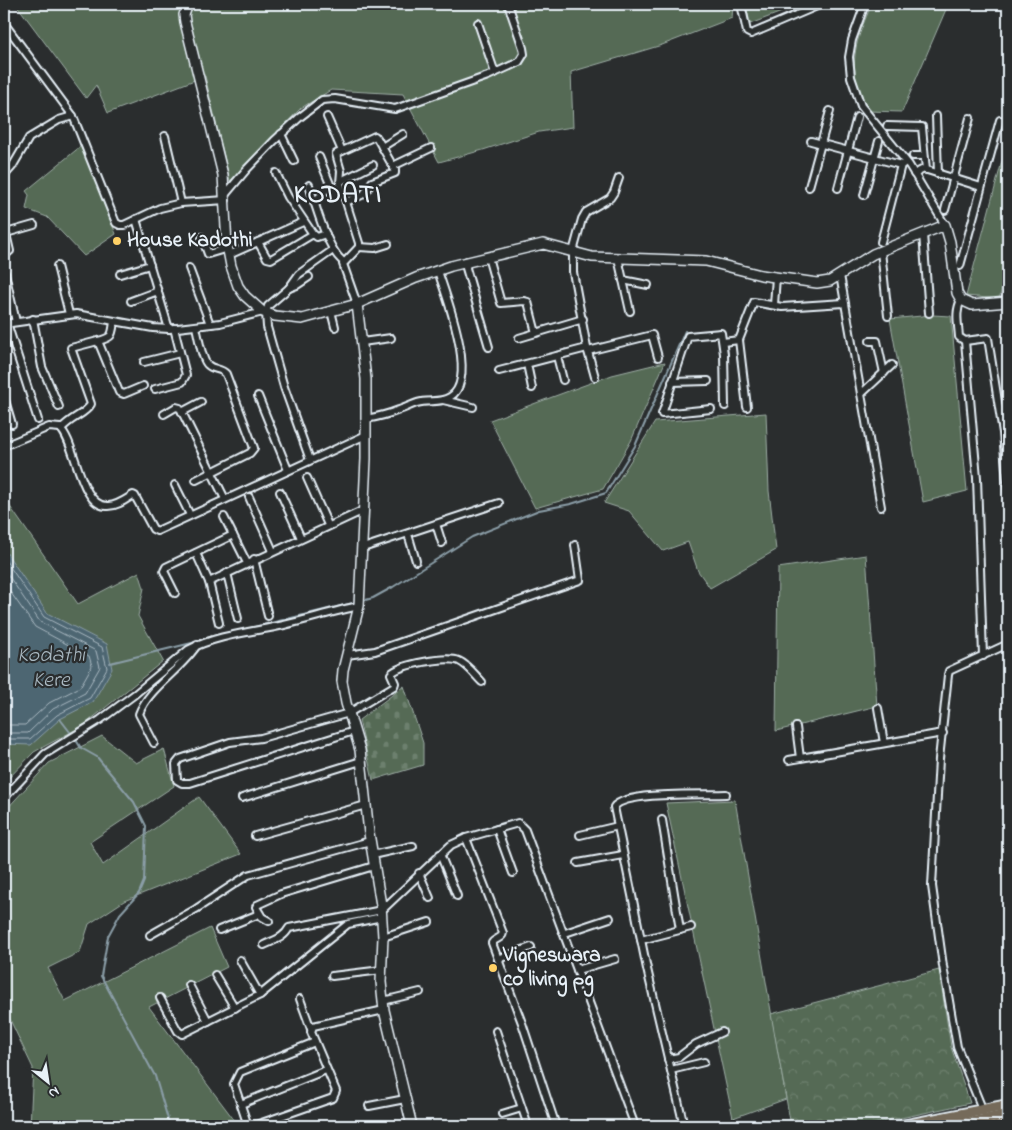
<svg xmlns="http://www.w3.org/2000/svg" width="1012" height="1130" viewBox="0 0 1012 1130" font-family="'Indie Flower',sans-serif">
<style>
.grass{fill:#556a55;stroke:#9eaea6}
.forest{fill:url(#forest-crowns);stroke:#9eaea6}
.cemetery{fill:url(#cemetery-stones);stroke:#9eaea6}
.water{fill:#4d6672;stroke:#8b9ea8}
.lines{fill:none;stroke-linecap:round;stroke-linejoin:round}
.shore{stroke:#aab9c2;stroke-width:1}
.stream{stroke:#8b9ea8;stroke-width:2}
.minor-casing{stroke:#e8f1f8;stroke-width:10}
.tertiary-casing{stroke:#e8f1f8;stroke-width:12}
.primary-casing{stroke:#e8f1f8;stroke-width:14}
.minor{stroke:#2a2d2e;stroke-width:6}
.tertiary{stroke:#2a2d2e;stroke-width:9}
.primary{stroke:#746a5a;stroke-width:10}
.poi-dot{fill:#ffd166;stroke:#2a2d2e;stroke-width:2}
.labels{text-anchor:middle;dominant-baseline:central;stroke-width:4.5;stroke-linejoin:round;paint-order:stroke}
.poi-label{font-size:21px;font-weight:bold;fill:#e8f1f8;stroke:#2a2d2e;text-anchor:start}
.water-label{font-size:22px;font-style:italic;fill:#aab9c2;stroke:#2a2d2e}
.district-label{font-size:26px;font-weight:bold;letter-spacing:1px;fill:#e8f1f8;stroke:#2a2d2e}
</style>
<defs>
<pattern id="forest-crowns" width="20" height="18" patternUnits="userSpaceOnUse" patternTransform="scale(1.25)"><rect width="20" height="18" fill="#556a55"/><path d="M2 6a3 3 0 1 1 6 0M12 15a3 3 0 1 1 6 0" fill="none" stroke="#6d806e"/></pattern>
<pattern id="cemetery-stones" width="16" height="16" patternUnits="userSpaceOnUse" patternTransform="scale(1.25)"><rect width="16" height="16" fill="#556a55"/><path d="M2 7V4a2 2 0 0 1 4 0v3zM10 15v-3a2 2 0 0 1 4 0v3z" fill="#6d806e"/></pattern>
</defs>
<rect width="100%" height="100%" fill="#2a2d2e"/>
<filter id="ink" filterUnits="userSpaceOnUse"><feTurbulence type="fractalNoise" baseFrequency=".02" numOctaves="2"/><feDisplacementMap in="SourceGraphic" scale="10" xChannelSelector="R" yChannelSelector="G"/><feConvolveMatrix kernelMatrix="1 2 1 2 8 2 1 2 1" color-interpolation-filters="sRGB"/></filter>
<g filter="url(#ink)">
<g class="grass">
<polygon points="16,4 733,4 732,18 662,45 571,72 573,127 539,132 483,150 439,162 403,94 331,90 301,108 230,181 205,76 108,113 96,85 86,98"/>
<polygon points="746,4 803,4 750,24"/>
<path d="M872,4H913L947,7L902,112L868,111C864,99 856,85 855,73C852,48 862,26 872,4Z"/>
<polygon points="1008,139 1008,270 999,299 966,296"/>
<polygon points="81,146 116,234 84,256 47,217 26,209 29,195 26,191"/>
<polygon points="932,315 951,316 967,491 923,502 890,319"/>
<polygon points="665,362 631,441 603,489 535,508 490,420 612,375"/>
<polygon points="766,413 769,491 776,550 710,588 698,571 688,542 663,551 629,511 604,503 655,422"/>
<polygon points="4,498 78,604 139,572 144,588 138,616 163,661 84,725 34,752 4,783"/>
<polygon points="866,555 877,706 776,731 778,568"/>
<polygon points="102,736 136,763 164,749 174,786 90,842 103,865 199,797 241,854 124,901 89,924 80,952 48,968 65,1001 210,928 227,967 149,1007 235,1121 224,1126 30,1126 33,1068 4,1007 4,812 49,763"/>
<polygon points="735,800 786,1099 733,1118 666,803"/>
</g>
<polygon class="forest" points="939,970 951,1047 970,1103 864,1126 791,1126 771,1014"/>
<polygon class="cemetery" points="404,686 423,743 423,765 373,780 359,720"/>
<polygon class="water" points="4,549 47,613 107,644 112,669 93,702 60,719 31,745 4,744"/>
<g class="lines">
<g class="shore">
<polyline points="4,558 44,617 102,647 107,668 90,698 57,715 30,739 4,739"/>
<polyline points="4,569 40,622 96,651 100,667 85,693 53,709 28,733 4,733"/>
<polyline points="4,583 35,627 89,656 92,666 80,687 49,703 25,725 4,725"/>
</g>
<g class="stream">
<polyline points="362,601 373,598 393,587 472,537 539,510 571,504 606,493 635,446 685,331"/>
<polyline points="250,628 357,602"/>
<polyline points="110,663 204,640"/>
<polyline points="60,719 70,732"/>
<polyline points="76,740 81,748 97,757 134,802 146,826 144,881 139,893 120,914 108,936 101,976 155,1076 170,1126"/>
</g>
<defs>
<g id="minor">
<polyline points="741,4 747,32 751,34 822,4"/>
<polyline points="865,4 852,40 849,57 851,77 861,106 909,165 945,225"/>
<polyline points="4,23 73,116 116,223 120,225 124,225 160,208 181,203 226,200"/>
<polyline points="478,23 495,73"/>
<polyline points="936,116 938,174"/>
<polyline points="327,117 342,151"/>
<polyline points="887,126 922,127 926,170"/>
<polyline points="281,134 294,161"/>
<polyline points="165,136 181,203"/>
<polyline points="811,141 901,165"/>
<polyline points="382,147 403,134"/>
<polyline points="913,156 924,156"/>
<polyline points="393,166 431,148"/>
<polyline points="276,173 288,197 313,234 317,237 326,234"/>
<polyline points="914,174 924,169 981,187"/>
<polyline points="4,176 12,167 29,138 59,120 73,116"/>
<polyline points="341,181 373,165"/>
<path d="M309,185C315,204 328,252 344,262"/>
<polyline points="809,187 830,111"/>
<polyline points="838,188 857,117"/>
<polyline points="225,195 246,170 274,141 300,117 322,100 335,99 395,109 488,76 519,62 524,54 523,48 508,4"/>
<polyline points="864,195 879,141"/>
<polyline points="314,202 329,187 330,184 319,157"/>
<polyline points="346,202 364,194 372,182 395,173 395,170 377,138 375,136 336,154 341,171 340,183 359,243 359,247 343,264 357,304"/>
<polyline points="945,210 970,118"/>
<polyline points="136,219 169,329"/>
<polyline points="4,225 10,251 4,256"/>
<polyline points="6,233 34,225"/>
<polyline points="923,234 929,313"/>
<polyline points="202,237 208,254 228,248"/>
<polyline points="258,242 267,258 271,259 313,234"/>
<polyline points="881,242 901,165 903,164"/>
<polyline points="359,247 375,248 388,244"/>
<polyline points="881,251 888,316"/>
<polyline points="229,255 303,222"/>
<polyline points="488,257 501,303 524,301 528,302 536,333"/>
<polyline points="618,258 630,311"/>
<polyline points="467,261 466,268 489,347"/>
<polyline points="57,266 69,314"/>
<polyline points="960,266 1000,120"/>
<polyline points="189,268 210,324"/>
<polyline points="5,273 16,322"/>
<polyline points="120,274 150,265"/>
<polyline points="840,275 881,507"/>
<polyline points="623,280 648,285"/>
<polyline points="289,288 297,285 309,277"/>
<path d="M961,300C955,312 958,323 959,337L965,341L988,338L1003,433L1008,494"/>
<polyline points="131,301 158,291"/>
<polyline points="774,305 776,277"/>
<polyline points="331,311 335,327"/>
<polyline points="33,319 42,367 59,407"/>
<path d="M114,321C112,336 113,337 98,341L119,392L124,394L143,386"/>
<polyline points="7,323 38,420"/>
<polyline points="4,324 76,314 153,328 169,329 220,323 263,312"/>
<path d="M196,327C198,334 202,361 208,365C213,370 221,368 226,374L254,448L250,453L196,480"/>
<polyline points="519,338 583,319"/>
<polyline points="739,340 747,407"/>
<polyline points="870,341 877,341 884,373"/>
<polyline points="965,341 977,478 983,656"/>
<polyline points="362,342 391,338"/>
<polyline points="723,342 739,340 754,302 782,307 844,303"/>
<polyline points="587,348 595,377"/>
<polyline points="588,351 652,335 658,357"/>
<polyline points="557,356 563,380"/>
<polyline points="144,362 180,353"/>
<polyline points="527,364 532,388"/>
<polyline points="499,371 587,348 573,272 573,252 582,219 586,212 610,198 614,192 619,178"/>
<polyline points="672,382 708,381"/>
<polyline points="155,389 182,382 186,375 174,328"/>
<polyline points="861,394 892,365"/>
<polyline points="258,396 288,470"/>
<polyline points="4,397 12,424"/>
<polyline points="443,400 473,407"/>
<polyline points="711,409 662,414 688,336 721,333 724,354 725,406"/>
<polyline points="182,412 201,402"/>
<polyline points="164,414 176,407 180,408 225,499"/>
<path d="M366,419C377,417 389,414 399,410C405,408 411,405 417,403C428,399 439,404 450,397C479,380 446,296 438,271"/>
<path d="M61,429C71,417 86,414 91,404L71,348L98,341"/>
<path d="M4,446L49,427L60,428C76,442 80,508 108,506C117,506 125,500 133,495L135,496L153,529L157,531L366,435"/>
<polyline points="310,460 284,387 267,327 266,313 268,306 289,288 299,274 333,250"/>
<polyline points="307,478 328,525"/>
<polyline points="175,485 190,515"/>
<polyline points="280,492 301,538"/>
<polyline points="249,497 273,551"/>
<polyline points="224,517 247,563"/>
<polyline points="436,524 442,543"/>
<polyline points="408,534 416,561"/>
<polyline points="363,548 499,503"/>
<polyline points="196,553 209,582"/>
<polyline points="254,559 268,616"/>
<polyline points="227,573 238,619"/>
<polyline points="175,593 164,571 166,567 233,535"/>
<polyline points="219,623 209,582 364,510"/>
<polyline points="347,655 375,651 580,580 575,545"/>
<polyline points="878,708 884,743"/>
<polyline points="796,727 800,758"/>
<path d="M354,731L190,783H182L177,780L176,764L180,759L230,742L261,738L349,713L394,686L395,683L391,674C400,664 447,656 459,661C468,665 475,675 482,682"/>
<path d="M154,743L139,714C148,688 182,669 197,645"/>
<polyline points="789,760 943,733"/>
<path d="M4,798L45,754L100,720L135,694L188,650C217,635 252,632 284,625C310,619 334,611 359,606"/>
<polyline points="242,798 361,761"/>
<polyline points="662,820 680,930"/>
<polyline points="497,829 513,873"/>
<polyline points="580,835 618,826"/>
<polyline points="255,836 366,805"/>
<path d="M466,838L503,933C502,939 495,938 492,943L522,1023L556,1126"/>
<polyline points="440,854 457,896"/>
<polyline points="372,855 413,846"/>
<polyline points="578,863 623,855"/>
<polyline points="419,873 430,898"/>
<polyline points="269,921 262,917 256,907 257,905 281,894 374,866"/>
<polyline points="219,930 259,914"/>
<polyline points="565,933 610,918"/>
<polyline points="150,935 196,909 248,875 370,841"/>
<polyline points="383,937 429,922"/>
<polyline points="641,940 691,927"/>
<path d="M264,945C274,940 284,938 289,928L382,910L451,845L466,838L518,823L525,830L635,1126"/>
<polyline points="498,959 531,947"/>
<polyline points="240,960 260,995"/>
<polyline points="577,970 615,959"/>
<polyline points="215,975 235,1008"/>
<polyline points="332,976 382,970"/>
<polyline points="189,985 208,1021"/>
<polyline points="160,998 178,1031 182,1034 260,995 348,924 382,917"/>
<polyline points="300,999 311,1029"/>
<polyline points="383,1001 420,992"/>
<polyline points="496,1031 528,1126"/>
<polyline points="668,1059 679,1057 696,1044 722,1032"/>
<polyline points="671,1070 704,1062"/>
<polyline points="241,1104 326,1070"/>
<polyline points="369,1106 405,1099"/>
<polyline points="983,1111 957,1047 943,966 932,886 939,759 948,675 949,671 1008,644"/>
<polyline points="502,1114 522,1108"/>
<polyline points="248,1126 234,1084 240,1072 315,1042"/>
<polyline points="253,1126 333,1098 336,1091 311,1032 313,1026 384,1010"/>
<path d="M684,1126L647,969L614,807C625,791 705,795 726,794"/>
</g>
<g id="tertiary">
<polyline points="188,4 184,15 185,22 223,175 227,245 231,266 238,286 245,296 263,312 275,316 302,319 357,304 366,379 366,459 359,606 343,670 342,681 346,703 360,750 369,833 381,905 383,937 381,982 384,1010 412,1126"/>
<polyline points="357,304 416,278 451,266 543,244 592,257 706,261 761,275 817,283 830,281 873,254 945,225 950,242 957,293 961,300 972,305 1008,302"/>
</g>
<g id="primary">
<polyline points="902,1126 1008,1105"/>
<polyline points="954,1126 1008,1115"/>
</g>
</defs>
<use href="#minor" class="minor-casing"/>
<use href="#tertiary" class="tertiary-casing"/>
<use href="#primary" class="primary-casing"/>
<use href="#minor" class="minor"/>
<use href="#tertiary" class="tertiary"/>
<use href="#primary" class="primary"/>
</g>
</g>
<g class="poi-dot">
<circle cx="117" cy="241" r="5"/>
<circle cx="493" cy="968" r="5"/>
</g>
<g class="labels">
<g class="poi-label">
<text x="127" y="241">House Kadothi</text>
<text x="503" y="956">Vigneswara<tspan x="503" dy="24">co living pg</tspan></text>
</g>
<g class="water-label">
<text x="51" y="656">Kodathi<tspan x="51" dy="25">Kere</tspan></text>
</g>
<g class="district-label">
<text x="338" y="196">KODATI</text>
</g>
</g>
<rect width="1012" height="1130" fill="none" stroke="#2a2d2e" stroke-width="20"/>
<rect x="10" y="10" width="992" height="1110" fill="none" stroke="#e8f1f8" stroke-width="2" filter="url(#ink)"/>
<g transform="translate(48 1082) rotate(150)" stroke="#2a2d2e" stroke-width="4" paint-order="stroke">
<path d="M0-4L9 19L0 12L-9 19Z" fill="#e8f1f8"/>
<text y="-8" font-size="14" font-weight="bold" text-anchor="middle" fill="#e8f1f8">N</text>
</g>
</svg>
